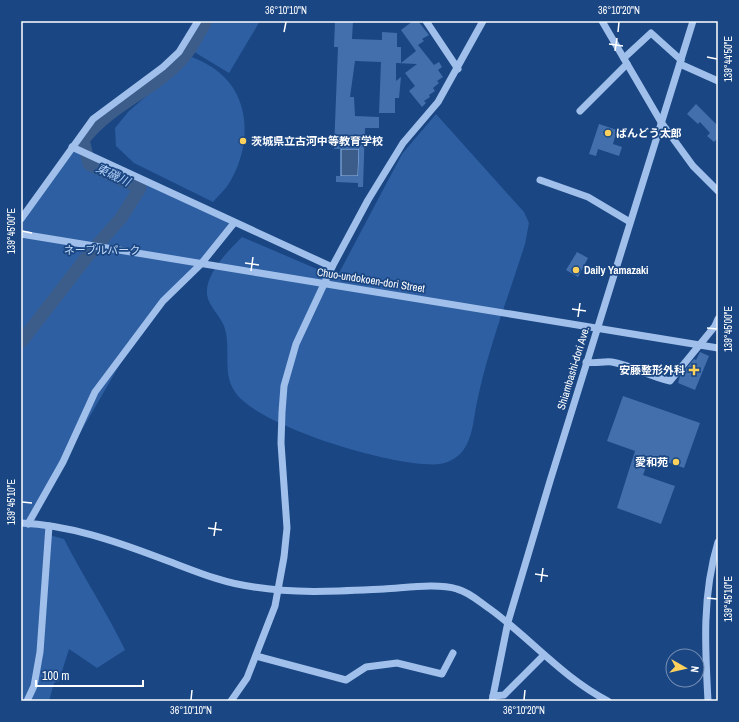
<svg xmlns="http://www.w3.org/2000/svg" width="739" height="722" viewBox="0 0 739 722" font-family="'Archivo Narrow','Noto Sans JP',sans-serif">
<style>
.green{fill:#2e5fa2}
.water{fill:#3c5d8a;stroke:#92bbed}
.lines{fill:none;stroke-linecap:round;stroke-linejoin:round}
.river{stroke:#3c5d8a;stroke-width:13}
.building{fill:#4370ac}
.minor{stroke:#a0c0eb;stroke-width:7}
.ticks{fill:none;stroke:#fff;stroke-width:1.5}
.poi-dot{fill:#fdd15c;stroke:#1a4683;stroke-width:1.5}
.labels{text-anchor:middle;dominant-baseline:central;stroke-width:3.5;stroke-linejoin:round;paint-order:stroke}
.poi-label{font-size:11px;font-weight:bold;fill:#fff;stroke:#1a4683;text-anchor:start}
.park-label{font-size:11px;fill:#c4dbf8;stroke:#1a4683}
.street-label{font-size:11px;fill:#fff;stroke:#1a4683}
.water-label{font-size:12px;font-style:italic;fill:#abcaf2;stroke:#1a4683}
.neatline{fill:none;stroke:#fff;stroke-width:1.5}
.ticks-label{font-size:10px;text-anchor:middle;fill:#fff}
</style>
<rect width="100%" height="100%" fill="#1a4683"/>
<g class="green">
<polygon points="209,21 260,21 229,73 191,50"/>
<path d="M192,57C204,62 216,68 225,78C251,104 249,148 232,178C228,187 219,195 213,202L134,163L116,146L115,128L129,111Z"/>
<path d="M436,114L524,212L529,223L525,244C508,298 487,351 476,407C473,423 472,442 460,454C455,459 447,463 440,464C399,469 258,427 235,392C222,374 231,349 225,329C222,318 212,310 208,299C201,277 229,250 242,237L324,272L338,275L402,154Z"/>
<path d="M72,147L234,223L138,333L28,523L47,526L49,535L64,539C83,577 107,612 125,650L97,668L69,649L59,681L54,683L49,701H21V219Z"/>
</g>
<polygon class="water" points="341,149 359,149 358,176 341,176"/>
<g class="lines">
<path class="river" d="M21,342L86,258L121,218L140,188L89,164L83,140C111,104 155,90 183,58C192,48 199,33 206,21"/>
</g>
<g class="building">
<polygon points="335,21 353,21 352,39 382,40 382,32 397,33 397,47 401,47 401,63 416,51 401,30 413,21 418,21 429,35 422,39 424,41 418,45 434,65 439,62 442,67 438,70 443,77 437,81 439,83 433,88 435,91 429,95 430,97 424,101 426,103 422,107 409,91 415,86 405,73 417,64 396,63 396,81 401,77 399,98 395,98 395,113 379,113 381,62 355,61 350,97 354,97 355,116 379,117 379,128 365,128 363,187 358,187 358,183 336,182 336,176 358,176 359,149 334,149 338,47 334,47"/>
<polygon points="696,104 718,126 718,138 714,142 707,136 710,133 700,122 698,124 687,114"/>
<polygon points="599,124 617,130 613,144 622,147 619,156 598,149 596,156 589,154"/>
<polygon points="577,252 588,258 578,277 566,270"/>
<polygon points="700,352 709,356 695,390 678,383 680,376 694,359 696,360"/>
<polygon points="623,396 700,423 684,468 650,456 643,475 675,486 661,524 617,508 635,451 607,441"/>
</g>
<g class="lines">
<g class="minor">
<polyline points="426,21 458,69"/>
<polyline points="602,21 661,122 693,166 718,191"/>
<polyline points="624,58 651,33 681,60"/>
<polyline points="680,64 718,81"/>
<polyline points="580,111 627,64"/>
<polyline points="72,147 332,267"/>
<polyline points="540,180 588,197 630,222"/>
<polyline points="21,219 93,119 163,67 179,52 198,21"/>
<polyline points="21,234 718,348"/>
<path d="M586,362C595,364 603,361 612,362C631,365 650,377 670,381L715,326L718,319"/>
<path d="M21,523C69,525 115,541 160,558C190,569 221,583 254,587C297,594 341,591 384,589C405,588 437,583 457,589C469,592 480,602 490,609C530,638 563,678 608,701"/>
<polyline points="28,524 63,462 95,392 163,301 201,264 234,223"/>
<polyline points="256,656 346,680 366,667 397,663 442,674 453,653"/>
<polyline points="493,696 504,695 544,655"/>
<polyline points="27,701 34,686 40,652 49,526"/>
<polyline points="231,701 247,678 275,606 284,557 287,528 281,443 282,412 284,386 296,344 332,267 368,200 403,143 438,102 483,21"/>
<polyline points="492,701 508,622 550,481 693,21"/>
<path d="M708,701C705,647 702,595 718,542"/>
</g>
</g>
<path class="ticks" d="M284,32L286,22M618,32L619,22M609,44L623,46M615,51L617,38M707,57L717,59M22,231L32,233M245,263L259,265M251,271L253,257M572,309L586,311M578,317L580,303M707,328L717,329M22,502L32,503M208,528L222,530M214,536L216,522M535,574L548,576M541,582L543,568M707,598L717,599M191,700L192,690M524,700L525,690"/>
<g class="poi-dot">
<circle cx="608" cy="133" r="4"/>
<circle cx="243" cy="141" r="4"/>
<circle cx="576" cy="270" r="4"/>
<path d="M692 364h4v4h4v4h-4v4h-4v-4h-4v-4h4z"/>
<circle cx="676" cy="462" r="4"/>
</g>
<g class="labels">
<g class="poi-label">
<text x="616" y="133">ばんどう太郎</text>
<text x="251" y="141">茨城県立古河中等教育学校</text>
<text x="584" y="270">Daily Yamazaki</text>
<text x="685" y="370" text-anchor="end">安藤整形外科</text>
<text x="668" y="462" text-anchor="end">愛和苑</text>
</g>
<g class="park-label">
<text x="102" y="250">ネーブルパーク</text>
</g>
<g class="street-label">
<text transform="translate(371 280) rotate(9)">Chuo-undokoen-dori Street</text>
<text transform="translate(573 368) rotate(-73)">Shiambashi-dori Ave.</text>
</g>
<g class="water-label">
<text transform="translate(113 175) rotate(25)">東磯川</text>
</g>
</g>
<rect width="739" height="722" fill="none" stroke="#1a4683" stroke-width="44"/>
<g transform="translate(685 668) rotate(98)"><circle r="19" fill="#1a4683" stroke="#7690b5"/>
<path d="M0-3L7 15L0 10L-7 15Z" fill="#fdd15c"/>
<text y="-6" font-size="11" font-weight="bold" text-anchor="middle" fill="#ffffff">N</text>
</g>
<path d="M36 680v6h107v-6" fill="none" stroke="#ffffff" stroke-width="2"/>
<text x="42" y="680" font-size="12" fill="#ffffff" stroke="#1a4683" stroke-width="3" paint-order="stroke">100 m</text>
<rect x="22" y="22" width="695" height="678" class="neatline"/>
<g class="ticks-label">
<text x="286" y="14">36°10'10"N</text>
<text x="619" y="14">36°10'20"N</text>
<text transform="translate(728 59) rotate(-90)" y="4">139°44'50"E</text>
<text transform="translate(11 231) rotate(-90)" y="4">139°45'00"E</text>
<text transform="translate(728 329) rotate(-90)" y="4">139°45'00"E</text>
<text transform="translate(11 502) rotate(-90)" y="4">139°45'10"E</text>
<text transform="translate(728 599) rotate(-90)" y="4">139°45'10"E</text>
<text x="191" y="714">36°10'10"N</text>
<text x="524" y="714">36°10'20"N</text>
</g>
</svg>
